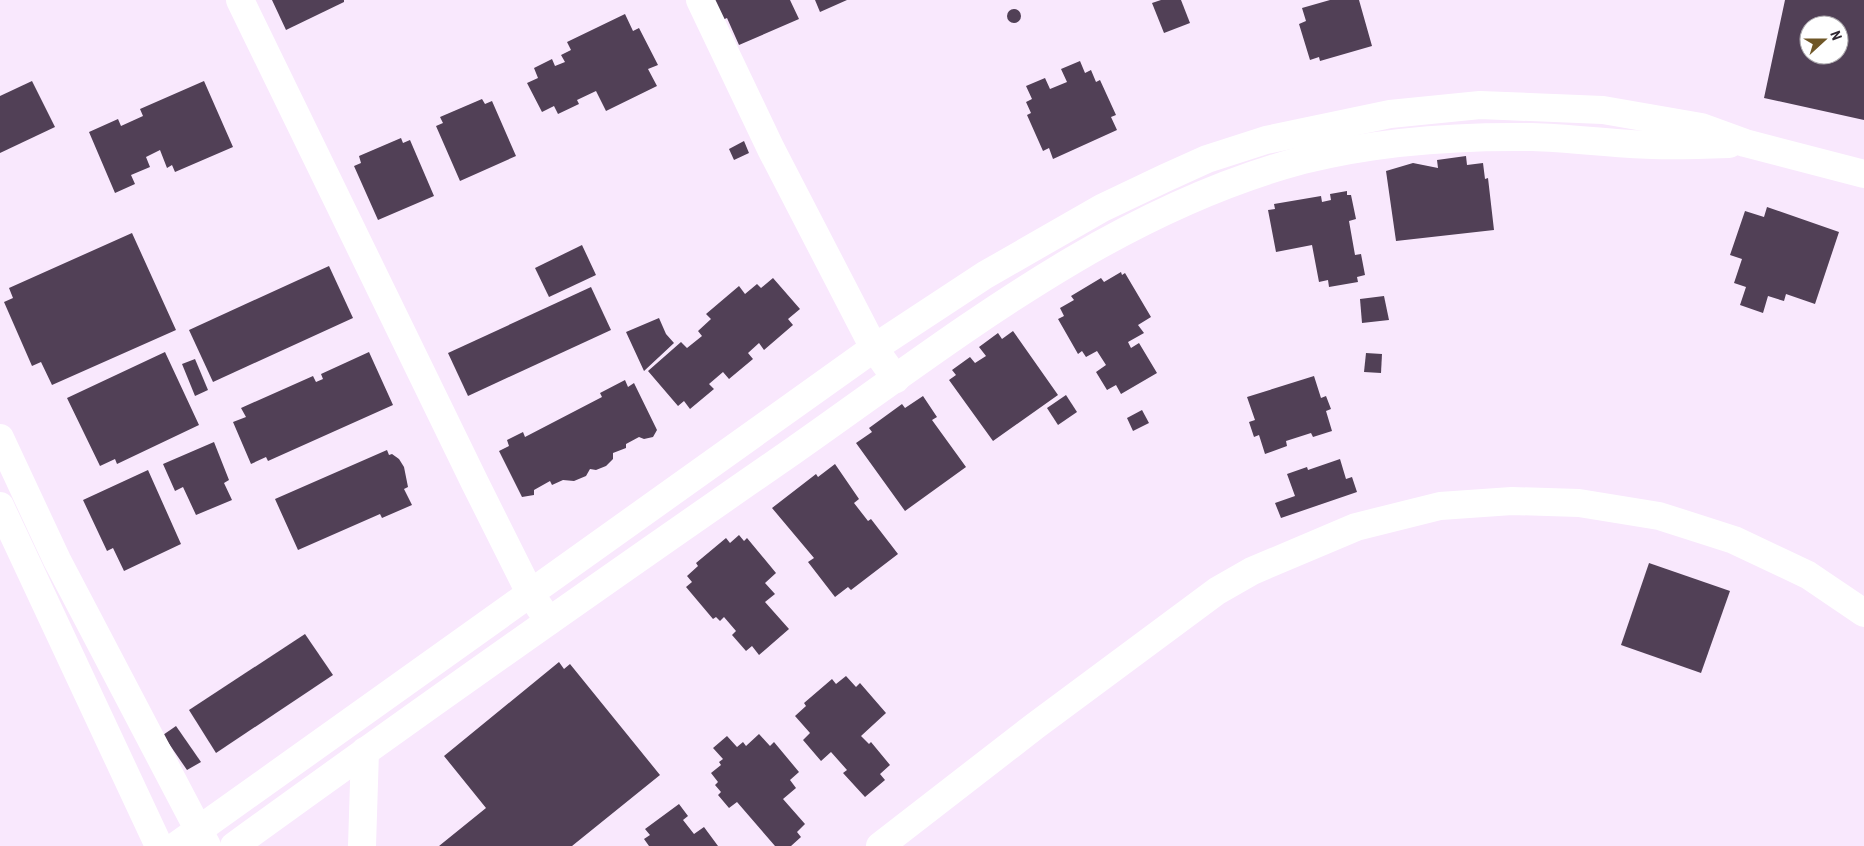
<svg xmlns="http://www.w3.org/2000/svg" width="1864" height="846" viewBox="0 0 1864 846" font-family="'Roboto Condensed',sans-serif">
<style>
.building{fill:#514056;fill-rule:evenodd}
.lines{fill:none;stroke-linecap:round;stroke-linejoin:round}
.street{stroke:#fff;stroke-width:28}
.secondary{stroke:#fff;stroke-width:28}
</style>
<rect width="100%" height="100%" fill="#f9e8fd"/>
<g class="building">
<polygon points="272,0 344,0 344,2 286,30"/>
<polygon points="711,0 790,0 799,19 739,45 727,18 720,21"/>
<polygon points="815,0 847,0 820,12"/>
<polygon points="1161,0 1181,0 1190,23 1164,33 1152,3"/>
<polygon points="1330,0 1359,0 1372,46 1320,61 1319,57 1310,60 1299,24 1306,21 1302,8"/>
<path d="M1785,0H1864V120L1764,98ZM1809,25H1839V55H1809Z"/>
<circle cx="1014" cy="16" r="7"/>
<polygon points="625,14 633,31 639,28 658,65 648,69 657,86 606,111 596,91 577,100 579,104 558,114 554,106 542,112 527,83 538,78 534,68 552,59 555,66 565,62 561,55 571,50 567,42"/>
<polygon points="1080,61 1085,73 1091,70 1096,82 1100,80 1116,115 1111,117 1117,130 1053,159 1049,148 1043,151 1027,115 1031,113 1026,102 1032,99 1026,86 1045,78 1050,89 1067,82 1061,69"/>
<polygon points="32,81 55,127 0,153 0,96"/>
<polygon points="204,81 233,147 175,172 172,165 167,168 160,150 146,157 150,167 131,175 135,184 115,193 89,132 118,119 121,126 143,116 140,109"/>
<polygon points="482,99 485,104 492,101 516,156 460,181 436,126 443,123 440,117"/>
<polygon points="401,138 403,143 410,140 434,196 378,220 354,166 361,163 359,156"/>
<polygon points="744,141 749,153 734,160 729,149"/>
<polygon points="1466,156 1467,165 1483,163 1485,179 1488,178 1494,230 1396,241 1386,171 1413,163 1438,168 1437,160"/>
<polygon points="1347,191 1347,195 1351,195 1356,219 1349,221 1355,255 1361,254 1365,275 1357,277 1358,282 1329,287 1328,280 1319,282 1312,245 1276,252 1268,210 1275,209 1274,204 1321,196 1322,202 1331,200 1330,194"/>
<polygon points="1767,207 1839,232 1815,304 1786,294 1784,301 1768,296 1763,313 1740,305 1746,287 1734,283 1742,259 1730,255 1745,211 1764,217"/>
<polygon points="132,233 176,330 52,385 41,362 32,366 4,302 13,298 9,288"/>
<polygon points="582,245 596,275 549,297 535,268"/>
<polygon points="329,266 353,318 213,382 189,330"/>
<polygon points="1121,272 1122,275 1125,273 1151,317 1138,325 1144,333 1128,342 1131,348 1139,343 1157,373 1121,394 1116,385 1107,390 1096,372 1106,365 1097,351 1086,357 1082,351 1078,354 1058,319 1064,316 1060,308 1074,300 1071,296 1101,278 1104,282"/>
<polygon points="773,278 800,309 788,319 793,325 764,350 759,343 748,353 753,359 729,379 723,372 709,384 714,389 690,409 684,401 678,406 648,371 681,342 687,348 702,336 698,331 711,319 706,314 739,286 745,294 757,284 761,288"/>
<polygon points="591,287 611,330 468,396 448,353"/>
<polygon points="1384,296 1389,320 1362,323 1360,299"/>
<polygon points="659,318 666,334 674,343 644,371 626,332"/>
<polygon points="1013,331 1058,395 993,441 949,380 956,375 952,370 970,357 975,363 986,356 979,347 998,333 1002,339"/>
<polygon points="165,352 199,425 117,464 115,459 100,466 67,398"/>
<polygon points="369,352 393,405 268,461 266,457 251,464 233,422 246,417 241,408 313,376 316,382 323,379 321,374"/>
<polygon points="1366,353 1382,354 1381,373 1364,372"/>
<polygon points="195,359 208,390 195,396 182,364"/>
<polygon points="1314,376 1321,398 1326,396 1331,409 1326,411 1332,431 1313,437 1311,433 1286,441 1287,446 1265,454 1259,435 1254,437 1249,422 1255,420 1247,397"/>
<polygon points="625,380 628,387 634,383 657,430 653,437 644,439 639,437 626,444 626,448 613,453 613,459 606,466 596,470 590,469 586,476 574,481 563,480 552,485 550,481 534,490 534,495 522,497 499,451 509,446 507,440 523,432 525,437 602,397 600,393"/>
<polygon points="1066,395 1077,412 1058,425 1047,408"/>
<polygon points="923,396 937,417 932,420 966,467 905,511 856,443 872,432 869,428 902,404 905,408"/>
<polygon points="1142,410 1149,423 1133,431 1127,418"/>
<polygon points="214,442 229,480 224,483 232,500 196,515 183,487 175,491 163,464"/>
<polygon points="387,450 389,455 392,454 399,459 404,467 408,487 404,489 412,505 382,518 380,514 298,550 275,499"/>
<polygon points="1340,459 1346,479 1352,477 1357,492 1281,518 1275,503 1295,496 1287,474 1307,467 1308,470"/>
<polygon points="835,464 859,499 854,503 868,521 871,519 898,554 851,590 848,587 835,597 808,562 814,558 772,508 816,474 818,477"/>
<polygon points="148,470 181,544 124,571 113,548 107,551 83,500"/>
<polygon points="739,535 744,541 747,538 776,573 765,583 775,594 765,602 789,629 759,655 752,646 746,651 732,635 736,631 724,617 720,621 716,617 713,619 686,587 692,582 687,576 698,566 696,563 726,538 730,543"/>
<polygon points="1649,563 1730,591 1701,673 1621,645"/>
<polygon points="305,634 333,675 216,753 189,710"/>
<polygon points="559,662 564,669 570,664 660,775 572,846 439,846 486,808 444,756"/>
<polygon points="846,676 856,687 860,683 886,713 861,736 869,744 871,742 890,765 880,774 885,780 865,797 843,773 847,770 831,752 821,761 803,740 810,733 795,716 806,706 804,703 832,679 836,684"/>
<polygon points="176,726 201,762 187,770 163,735"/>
<polygon points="759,734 770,746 774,742 799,772 790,780 796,788 783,799 805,824 797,832 801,837 791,846 775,846 737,802 729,808 718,795 721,792 715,785 718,782 711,773 721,765 719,762 723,759 713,748 727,736 737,747 743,742 746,746"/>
<polygon points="679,804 688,816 683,820 694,834 704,827 718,846 649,846 644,839 650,835 645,829"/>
</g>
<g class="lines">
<g class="street">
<polyline points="240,0 475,483 531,595 549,621"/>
<polyline points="700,0 771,149 874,348 896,379"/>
<polyline points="0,438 57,560 207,846"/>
<polyline points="0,506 159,846"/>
<polyline points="362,846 365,751"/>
<polyline points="880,846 1035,726 1217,591 1252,571 1356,527 1440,506 1512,501 1579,503 1659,516 1734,540 1808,575 1864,613"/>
</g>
<g class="secondary">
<polyline points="176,846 874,348 985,275 1102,208 1165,178 1207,159 1266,140 1390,114 1480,105 1603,110 1701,127 1745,143 1864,174"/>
<path d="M234,846C419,712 605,581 793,451C953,339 1111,211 1303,160C1378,141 1455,136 1532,137C1572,138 1612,144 1652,145C1677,146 1703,145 1729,144"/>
</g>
</g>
<g transform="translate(1824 40) rotate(69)"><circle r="24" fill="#ffffff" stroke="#aca9ad"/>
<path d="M0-4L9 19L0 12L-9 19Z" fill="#6f5727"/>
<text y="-8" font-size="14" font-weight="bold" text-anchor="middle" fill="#302832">N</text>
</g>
</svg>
